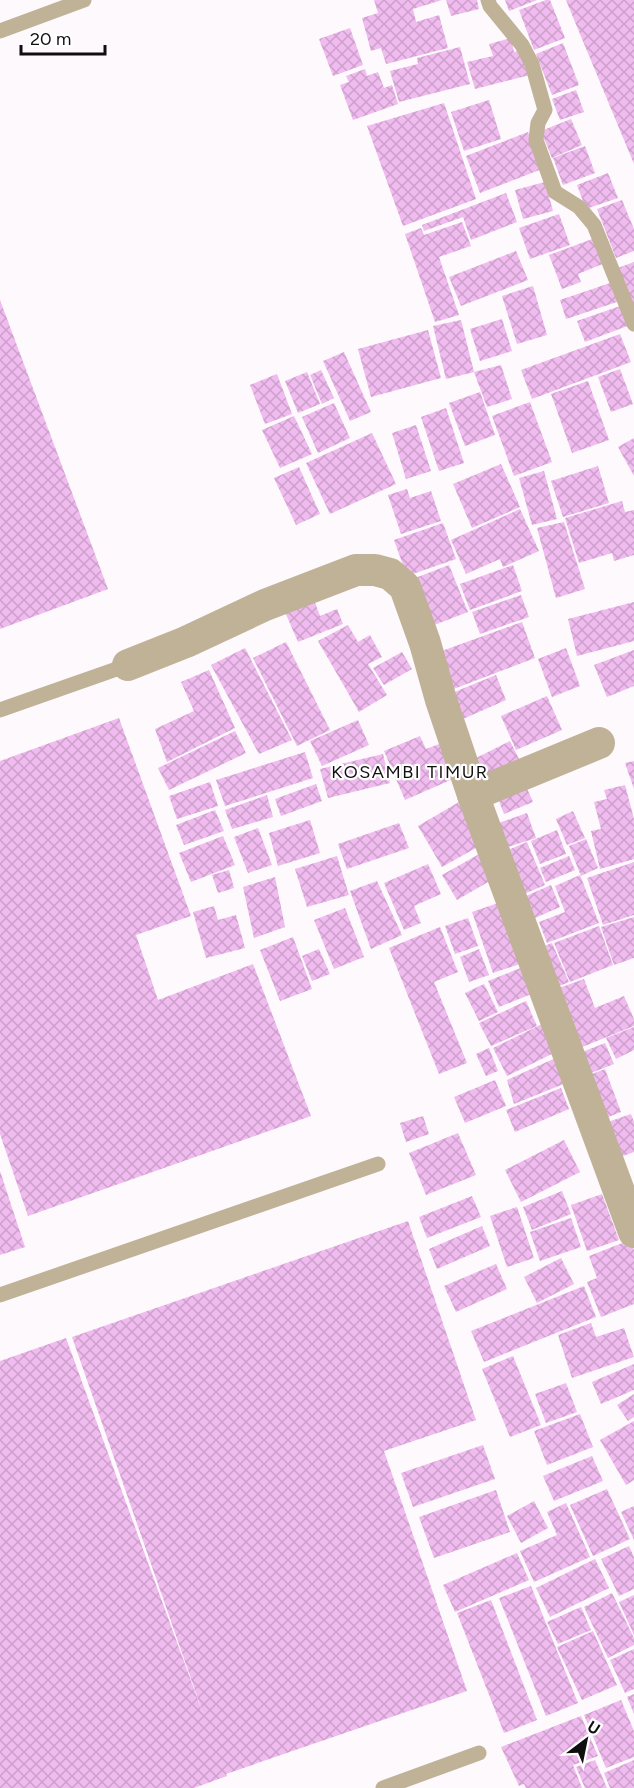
<svg xmlns="http://www.w3.org/2000/svg" width="634" height="1788" viewBox="0 0 634 1788" font-family="Figtree,sans-serif">
<style>
.building{fill:url(#building-cross-hatch)}
.lines{fill:none;stroke-linecap:round;stroke-linejoin:round}
.service{stroke:#c0b297;stroke-width:15}
.minor{stroke:#c0b297;stroke-width:32}
.labels{text-anchor:middle;dominant-baseline:central;stroke-width:4.5;stroke-linejoin:round;paint-order:stroke}
.quarter-label{font-size:18px;letter-spacing:1.5px;fill:#100f10;stroke:#fff}
</style>
<defs>
<pattern id="building-cross-hatch" width="8" height="8" patternUnits="userSpaceOnUse" patternTransform="scale(1.5)"><rect width="8" height="8" fill="#f0bcef"/><path d="M0 0l8 8M0 8l8-8" fill="none" stroke="#cda0cc"/></pattern>
</defs>
<rect width="100%" height="100%" fill="#fdf9fc"/>
<g class="building">
<polygon points="374,0 442,0 413,9 416,22 439,15 448,48 386,64 381,48 371,51 362,18 378,13"/>
<polygon points="446,0 477,0 479,9 451,16"/>
<polygon points="505,0 537,0 509,11"/>
<polygon points="546,0 550,0 565,38 534,50 519,10"/>
<polygon points="566,0 634,0 634,164 570,10"/>
<polygon points="350,28 363,65 333,76 319,39"/>
<polygon points="511,38 514,52 523,50 530,75 475,89 467,62 493,56 489,44"/>
<polygon points="563,43 579,85 552,95 536,54"/>
<polygon points="460,47 470,84 399,102 390,71 418,64 417,58"/>
<polygon points="365,69 367,76 378,72 384,88 392,85 398,104 353,120 340,85 349,82 346,76"/>
<polygon points="576,90 584,112 560,120 552,99"/>
<polygon points="489,100 501,139 464,151 451,112"/>
<polygon points="444,103 476,199 403,226 367,126"/>
<polygon points="571,119 582,145 552,158 541,131"/>
<polygon points="528,132 542,169 480,193 466,156"/>
<polygon points="585,146 595,173 563,185 553,158"/>
<polygon points="608,173 618,198 586,209 577,185"/>
<polygon points="545,182 553,211 523,219 515,190"/>
<polygon points="506,193 517,222 471,240 463,217 424,231 422,225"/>
<polygon points="622,200 634,229 634,251 616,258 597,209"/>
<polygon points="559,214 570,245 530,259 519,228"/>
<polygon points="462,222 471,246 439,257 459,315 435,322 405,234 421,228 424,235"/>
<polygon points="595,238 605,263 578,274 581,282 562,289 549,255"/>
<polygon points="516,251 528,280 461,306 449,277"/>
<polygon points="634,262 634,304 628,306 615,269"/>
<polygon points="613,282 620,301 566,319 560,300"/>
<polygon points="533,286 547,335 517,344 502,296"/>
<polygon points="0,300 108,589 0,629"/>
<polygon points="623,305 630,325 585,342 577,321"/>
<polygon points="502,319 512,351 480,361 470,329"/>
<polygon points="461,320 474,372 446,379 433,326"/>
<polygon points="428,330 441,378 371,397 358,349"/>
<polygon points="620,334 631,362 532,399 521,370"/>
<polygon points="344,352 371,412 350,421 323,361"/>
<polygon points="501,365 512,399 487,407 474,372"/>
<polygon points="620,369 633,404 611,412 598,377"/>
<polygon points="321,370 334,398 322,404 310,375"/>
<polygon points="307,372 320,404 298,413 285,381"/>
<polygon points="277,374 292,414 265,424 250,385"/>
<polygon points="588,381 609,440 572,453 551,394"/>
<polygon points="480,392 495,435 465,446 449,403"/>
<polygon points="530,402 552,462 514,476 492,416"/>
<polygon points="334,403 350,438 318,453 302,417"/>
<polygon points="446,408 464,463 439,471 421,417"/>
<polygon points="294,416 312,454 280,468 262,430"/>
<polygon points="416,425 431,471 406,479 392,433"/>
<polygon points="372,433 396,484 330,514 306,463"/>
<polygon points="634,438 634,476 618,447"/>
<polygon points="501,464 520,507 472,528 453,484"/>
<polygon points="598,466 609,503 563,517 551,481"/>
<polygon points="299,467 320,514 296,525 274,478"/>
<polygon points="544,471 557,519 532,525 519,478"/>
<polygon points="407,489 410,498 431,491 441,521 401,534 388,495"/>
<polygon points="622,501 625,512 634,510 634,555 614,561 612,553 579,563 565,518"/>
<polygon points="520,509 539,551 503,567 500,559 466,574 451,540"/>
<polygon points="564,522 585,589 556,598 537,528"/>
<polygon points="443,523 456,559 407,576 394,540"/>
<polygon points="449,565 468,612 429,627 410,580"/>
<polygon points="513,565 522,591 470,610 460,584"/>
<polygon points="521,595 529,617 480,634 472,612"/>
<polygon points="314,600 320,616 337,609 343,624 298,642 285,612"/>
<polygon points="634,602 634,641 577,656 568,619"/>
<polygon points="522,622 535,658 451,690 439,652"/>
<polygon points="348,625 358,642 370,635 382,657 368,664 387,695 359,712 318,641"/>
<polygon points="286,642 330,730 297,746 253,658"/>
<polygon points="245,648 292,740 259,754 211,665"/>
<polygon points="566,648 580,686 552,697 538,659"/>
<polygon points="634,650 634,686 607,697 594,665"/>
<polygon points="402,652 412,669 384,685 373,668"/>
<polygon points="209,670 235,728 167,762 155,729 194,711 181,682"/>
<polygon points="496,675 506,700 463,719 452,693"/>
<polygon points="547,696 562,730 516,750 501,716"/>
<polygon points="119,718 191,916 136,935 158,1000 253,964 311,1116 28,1216 0,1134 0,761"/>
<polygon points="358,720 369,745 322,766 310,741"/>
<polygon points="235,731 246,753 169,790 158,768"/>
<polygon points="420,736 426,749 447,741 462,775 405,800 384,751"/>
<polygon points="510,741 524,769 486,788 472,760"/>
<polygon points="305,752 313,778 225,806 216,780"/>
<polygon points="383,754 390,783 328,798 320,769"/>
<polygon points="634,761 634,789 625,763"/>
<polygon points="210,782 218,806 177,819 169,796"/>
<polygon points="316,784 322,801 281,816 275,799"/>
<polygon points="525,784 533,802 504,814 497,796"/>
<polygon points="625,785 634,819 634,859 600,869 591,831 601,829 594,802 607,799 604,790"/>
<polygon points="267,795 273,817 232,829 225,810"/>
<polygon points="459,802 483,844 442,867 418,826"/>
<polygon points="215,810 224,831 184,845 176,825"/>
<polygon points="573,811 585,838 567,845 556,819"/>
<polygon points="527,813 536,838 502,849 493,825"/>
<polygon points="310,820 320,853 278,866 269,833"/>
<polygon points="399,823 409,848 347,869 338,844"/>
<polygon points="258,828 272,865 248,873 234,837"/>
<polygon points="557,830 566,854 540,864 531,841"/>
<polygon points="223,836 235,865 191,882 179,853"/>
<polygon points="586,839 598,868 581,876 569,846"/>
<polygon points="527,842 545,885 515,898 496,855"/>
<polygon points="481,853 495,878 457,900 442,875"/>
<polygon points="337,856 349,895 307,907 295,869"/>
<polygon points="569,856 575,870 546,882 540,868"/>
<polygon points="634,862 634,915 603,925 587,878"/>
<polygon points="428,864 441,894 414,906 421,923 404,930 384,883"/>
<polygon points="229,870 234,888 218,893 212,875"/>
<polygon points="580,875 599,923 547,943 539,922 565,912 555,886"/>
<polygon points="275,877 285,927 254,938 243,887"/>
<polygon points="377,881 402,935 371,949 350,891"/>
<polygon points="551,885 560,907 526,922 517,900"/>
<polygon points="501,902 523,963 493,973 472,912"/>
<polygon points="214,906 218,920 236,915 245,948 206,958 193,912"/>
<polygon points="345,908 364,957 334,969 314,920"/>
<polygon points="634,917 634,958 614,965 601,927"/>
<polygon points="468,918 478,946 455,954 445,926"/>
<polygon points="599,926 613,965 570,982 554,943"/>
<polygon points="440,927 458,972 434,982 467,1063 439,1074 389,948"/>
<polygon points="293,937 312,989 280,1001 260,950"/>
<polygon points="552,943 569,982 547,991 531,951"/>
<polygon points="319,949 330,974 312,981 302,956"/>
<polygon points="479,949 489,975 469,982 460,957"/>
<polygon points="523,967 534,993 499,1007 488,981"/>
<polygon points="584,979 595,1008 624,996 634,1019 634,1026 570,1052 548,992"/>
<polygon points="484,984 498,1012 479,1021 465,993"/>
<polygon points="526,1001 537,1026 491,1046 479,1023"/>
<polygon points="542,1024 556,1052 507,1076 493,1048"/>
<polygon points="634,1027 634,1050 616,1059 606,1038"/>
<polygon points="605,1043 614,1064 586,1075 577,1054"/>
<polygon points="489,1048 498,1071 486,1076 476,1054"/>
<polygon points="560,1056 571,1081 514,1104 507,1080"/>
<polygon points="605,1069 621,1112 598,1121 582,1078"/>
<polygon points="495,1080 506,1106 465,1123 454,1097"/>
<polygon points="561,1088 569,1109 515,1132 506,1110"/>
<polygon points="631,1114 634,1122 634,1152 615,1159 602,1124"/>
<polygon points="423,1116 429,1134 406,1142 400,1123"/>
<polygon points="458,1133 476,1175 426,1195 409,1153"/>
<polygon points="564,1140 580,1172 521,1202 505,1170"/>
<polygon points="0,1171 25,1247 0,1255"/>
<polygon points="562,1191 571,1214 532,1230 523,1207"/>
<polygon points="602,1194 619,1240 587,1251 571,1205"/>
<polygon points="472,1196 481,1217 427,1238 419,1217"/>
<polygon points="517,1207 534,1258 507,1267 490,1216"/>
<polygon points="571,1218 581,1247 540,1261 530,1232"/>
<polygon points="408,1221 476,1420 384,1451 467,1691 226,1774 227,1776 194,1788 0,1788 0,1361 66,1338 205,1719 72,1337"/>
<polygon points="482,1226 490,1246 437,1269 429,1249"/>
<polygon points="630,1240 634,1250 634,1304 601,1317 587,1282 597,1278 589,1256"/>
<polygon points="561,1258 574,1284 537,1303 524,1277"/>
<polygon points="496,1264 507,1289 456,1312 444,1286"/>
<polygon points="584,1286 596,1317 484,1362 471,1331"/>
<polygon points="591,1323 596,1337 624,1328 634,1357 572,1378 558,1335"/>
<polygon points="513,1356 541,1425 510,1437 482,1369"/>
<polygon points="634,1364 634,1390 601,1404 592,1382"/>
<polygon points="566,1383 577,1412 546,1423 535,1394"/>
<polygon points="634,1394 634,1417 628,1421 617,1405"/>
<polygon points="580,1414 593,1447 547,1465 534,1431"/>
<polygon points="634,1421 634,1480 626,1485 600,1440"/>
<polygon points="483,1445 495,1479 413,1507 401,1473"/>
<polygon points="592,1456 603,1481 554,1501 543,1476"/>
<polygon points="607,1489 630,1539 593,1556 570,1505"/>
<polygon points="496,1490 510,1532 434,1558 419,1517"/>
<polygon points="534,1501 548,1528 521,1543 507,1516"/>
<polygon points="566,1503 590,1557 534,1582 520,1551 557,1535 547,1512"/>
<polygon points="634,1506 634,1540 621,1512"/>
<polygon points="629,1546 634,1557 634,1589 619,1596 601,1559"/>
<polygon points="517,1553 529,1580 455,1612 443,1585"/>
<polygon points="595,1559 609,1588 550,1617 536,1588"/>
<polygon points="531,1586 578,1703 546,1716 499,1598"/>
<polygon points="612,1593 634,1638 634,1645 608,1658 584,1607"/>
<polygon points="634,1595 634,1635 619,1602"/>
<polygon points="491,1600 537,1720 504,1733 457,1613"/>
<polygon points="581,1607 591,1630 558,1644 547,1622"/>
<polygon points="593,1631 617,1685 582,1700 557,1647"/>
<polygon points="634,1649 634,1689 625,1693 610,1660"/>
<polygon points="634,1694 634,1714 627,1697"/>
<polygon points="621,1700 634,1731 634,1757 606,1768 584,1715"/>
<polygon points="581,1716 598,1756 573,1765 582,1788 526,1788 524,1784 519,1786 501,1747"/>
<polygon points="595,1760 607,1788 585,1788 576,1767"/>
<polygon points="634,1760 634,1788 610,1788 604,1773"/>
</g>
<g class="lines">
<g class="service">
<polyline points="488,0 490,6 522,45 532,64 545,110 538,123 536,140 555,192 579,207 594,225 634,324"/>
<polyline points="0,31 84,0"/>
<polyline points="0,710 128,665"/>
<polyline points="0,1295 378,1164"/>
<polyline points="383,1788 479,1753"/>
</g>
<g class="minor">
<polyline points="128,665 186,642 265,605 356,570 375,570 390,574 405,587 425,643 441,700 473,795 634,1232"/>
<polyline points="473,795 599,743"/>
</g>
</g>
<g class="labels">
<g class="quarter-label">
<text x="410" y="772">KOSAMBI TIMUR</text>
</g>
</g>
<g transform="translate(586 1740) rotate(32)" stroke="#ffffff" stroke-width="4.5" paint-order="stroke">
<path d="M0-4.5L10 22L0 15L-10 22Z" fill="#100f10"/>
<text y="-9" font-size="16" font-weight="bold" text-anchor="middle" fill="#100f10">U</text>
</g>
<path d="M21 45v9h84v-9" fill="none" stroke="#100f10" stroke-width="3"/>
<text x="30" y="45" font-size="18" fill="#100f10" stroke="#ffffff" stroke-width="4.5" paint-order="stroke">20 m</text>
</svg>
